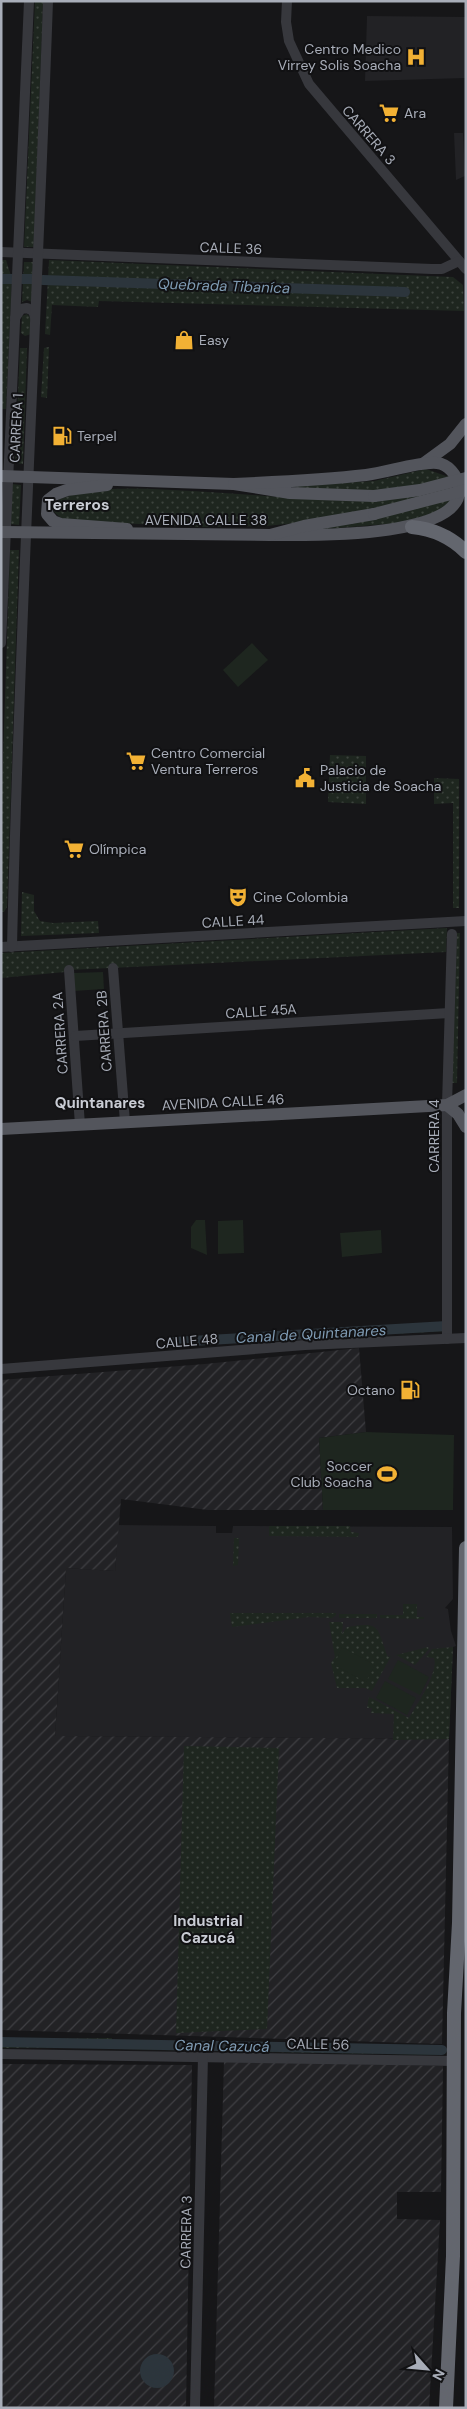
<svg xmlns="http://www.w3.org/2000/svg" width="467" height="2409" viewBox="0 0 467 2409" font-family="'DM Sans',sans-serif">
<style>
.built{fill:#222225}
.industrial{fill:url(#industrial-furrows)}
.grass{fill:url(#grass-dots)}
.park{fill:#1e261f}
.water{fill:#2c353c}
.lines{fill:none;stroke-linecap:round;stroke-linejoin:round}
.canal{stroke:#2c353c;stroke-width:10}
.minor{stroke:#37383d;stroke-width:10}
.major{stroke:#53555c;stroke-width:12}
.highway{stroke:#63666e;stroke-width:14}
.major-bridge{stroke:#53555c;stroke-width:12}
.labels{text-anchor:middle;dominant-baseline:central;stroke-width:4;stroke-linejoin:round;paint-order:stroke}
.poi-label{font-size:14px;fill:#a8adb8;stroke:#111113;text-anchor:start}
.street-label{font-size:14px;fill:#a8adb8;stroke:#111113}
.water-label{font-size:15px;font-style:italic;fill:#7f9bb3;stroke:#111113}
.neighbourhood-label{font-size:15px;font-weight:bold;fill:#c9ccd4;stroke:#111113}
.quarter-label{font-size:16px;font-weight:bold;fill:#c9ccd4;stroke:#111113}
</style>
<defs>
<pattern id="industrial-furrows" width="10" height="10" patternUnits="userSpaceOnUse" patternTransform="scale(1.25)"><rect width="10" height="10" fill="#222225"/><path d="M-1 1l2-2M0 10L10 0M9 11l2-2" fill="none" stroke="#3f3f43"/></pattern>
<pattern id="grass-dots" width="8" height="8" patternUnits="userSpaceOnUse" patternTransform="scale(1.25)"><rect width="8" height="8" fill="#1e261f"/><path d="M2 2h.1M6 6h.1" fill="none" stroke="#3c433d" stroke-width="1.8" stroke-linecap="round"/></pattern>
</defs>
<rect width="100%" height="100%" fill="#161618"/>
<g class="built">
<polygon points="367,16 466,17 466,78 365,81"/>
<polygon points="454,133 463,133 465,176 456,180"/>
<polygon points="118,1525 216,1526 216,1533 232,1533 233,1526 452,1527 453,1599 445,1608 448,1609 451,1631 456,1646 453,1647 449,1739 55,1736 66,1568 115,1571"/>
</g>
<g class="industrial">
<polygon points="359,1348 366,1432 319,1438 323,1510 208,1510 121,1499 115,1571 66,1568 55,1736 449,1739 442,2044 1,2030 1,1380 205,1364"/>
<polygon points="224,2061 443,2066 441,2192 397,2192 397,2219 440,2220 429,2408 214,2408"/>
<polygon points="1,2064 192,2065 186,2408 1,2408"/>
</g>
<g class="grass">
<polygon points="35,1 43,1 34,247 24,247"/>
<polygon points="1,260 6,260 12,279 6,409 1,409"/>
<polygon points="49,260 453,277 463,285 464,311 99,301 98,307 52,305 50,335 45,334"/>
<polygon points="24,262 33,262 32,302 27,300 22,302"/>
<polygon points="27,314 31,318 31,334 25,336 21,333 22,316"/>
<polygon points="49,347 47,398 41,397 44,348"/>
<polygon points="20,348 27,348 23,464 15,463"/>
<path d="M426,469L449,477L451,500L438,512L399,523L314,530L296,523L266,526L196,527L63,520L52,510L53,502C95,483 148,489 192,491C253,494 314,501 375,501L288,486L374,481Z"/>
<polygon points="12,484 21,485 19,525 10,524"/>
<polygon points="10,550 19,550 7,907 4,912 1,912 1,817"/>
<polygon points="330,755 366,756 366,804 328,802"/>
<polygon points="434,778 459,779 459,908 453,908 453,803 434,804"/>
<polygon points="22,892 34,895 34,911 40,921 53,923 98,921 99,933 21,936"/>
<polygon points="447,928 446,952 69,970 65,972 1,978 1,953"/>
<polygon points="454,933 460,933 457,1083 452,1083"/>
<polygon points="447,1322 447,1331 172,1346 168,1339"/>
<polygon points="269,1526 350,1526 351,1532 359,1533 358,1537 269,1536"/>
<polygon points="234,1538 239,1538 238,1565 233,1566"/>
<polygon points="403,1604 417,1604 417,1617 424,1617 424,1619 380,1618 380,1615 403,1615"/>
<polygon points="230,1613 336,1613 336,1615 332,1618 309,1617 232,1627"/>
<rect x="339" y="1614" width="38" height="4"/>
<path d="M329,1622H343L342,1634L347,1627C382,1621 376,1627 388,1657L391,1656L372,1691L365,1688H337L331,1663L335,1657Z"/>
<polygon points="428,1647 429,1649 415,1665 396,1655"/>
<path d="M453,1647L449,1739L393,1740L394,1714L371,1713L372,1708H367L369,1697L409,1718C417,1705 439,1672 434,1658L426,1657L432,1649Z"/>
<polygon points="184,1746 279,1748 267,2029 176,2033"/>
<polygon points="112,2038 111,2047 1,2048 1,2039"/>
<polygon points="123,2040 158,2041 442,2046 442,2055 159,2050 122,2049"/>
</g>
<g class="park">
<polygon points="252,643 268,660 238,687 223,670"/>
<polygon points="103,972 104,989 74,991 73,973"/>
<polygon points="196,1220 205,1220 207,1255 191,1248 191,1227"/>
<polygon points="243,1220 244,1253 218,1254 218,1221"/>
<polygon points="381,1230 382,1253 342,1257 340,1233"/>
<polygon points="366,1432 454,1435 453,1510 323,1510 319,1438"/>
<polygon points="342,1647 375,1665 366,1682 334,1665"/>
<polygon points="398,1660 429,1677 420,1695 388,1679"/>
<polygon points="385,1681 416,1698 407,1715 376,1698"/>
</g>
<circle class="water" cx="157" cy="2371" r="17"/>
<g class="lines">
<g class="canal">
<polyline points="1,279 12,279"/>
<polyline points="22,279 32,279"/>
<polyline points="43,280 405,292"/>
<polyline points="174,1342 447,1326"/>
<polyline points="1,2042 442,2050"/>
</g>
<g class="minor">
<polyline points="287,1 286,22 289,41 309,84 466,269"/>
<polyline points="1,252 432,269 442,269 459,261"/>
<polyline points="15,318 21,309 27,308 33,311 35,317"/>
<polyline points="1,643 29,1"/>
<polyline points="1,947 466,921"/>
<path d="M12,947C19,631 37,316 48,1"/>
<polyline points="113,968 125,1122"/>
<polyline points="69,970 80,1125"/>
<polyline points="75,1036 449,1013"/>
<polyline points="447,1339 447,1105 452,934"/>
<polyline points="1,1369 305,1345 466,1338"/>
<polyline points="1,2054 454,2061"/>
<polyline points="195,2408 203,2056"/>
</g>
<g class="major">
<polyline points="424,463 450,444 466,424"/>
<polyline points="1,476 234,484 290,493 374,496"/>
<path d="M234,484C278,482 322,480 366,475C385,473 421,461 437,463C448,464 457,475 459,486C467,540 304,535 270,535"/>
<polyline points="107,485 67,490 56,494 48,500 47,514 53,521 61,524 127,529"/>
<polyline points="1,532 270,535 304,526 374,514"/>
<polyline points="447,1105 458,1114 466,1127"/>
<polyline points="1,1129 447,1105 466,1095"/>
</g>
<g class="highway">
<path d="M412,527C433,529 451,537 466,552"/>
<polyline points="446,2408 453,2256 454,2013 459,1923 466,1548"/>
</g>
<g class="major-bridge">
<polyline points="374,496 420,490 466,478"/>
<polyline points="374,514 466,490"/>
</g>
</g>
<defs>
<symbol id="hospital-bare" viewBox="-9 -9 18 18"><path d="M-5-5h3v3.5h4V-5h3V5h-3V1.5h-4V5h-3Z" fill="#f2b134" stroke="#111113" stroke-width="2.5" paint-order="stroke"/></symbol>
<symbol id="supermarket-bare" viewBox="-9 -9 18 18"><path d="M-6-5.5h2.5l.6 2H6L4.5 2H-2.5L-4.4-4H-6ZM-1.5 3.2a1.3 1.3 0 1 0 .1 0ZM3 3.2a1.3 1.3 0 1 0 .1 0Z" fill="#f2b134" stroke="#111113" stroke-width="2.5" paint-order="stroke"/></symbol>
<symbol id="shop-bare" viewBox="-9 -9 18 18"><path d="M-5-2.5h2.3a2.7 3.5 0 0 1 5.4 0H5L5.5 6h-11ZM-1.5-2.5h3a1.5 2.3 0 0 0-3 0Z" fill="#f2b134" stroke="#111113" stroke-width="2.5" paint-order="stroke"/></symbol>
<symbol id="fuel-bare" viewBox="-9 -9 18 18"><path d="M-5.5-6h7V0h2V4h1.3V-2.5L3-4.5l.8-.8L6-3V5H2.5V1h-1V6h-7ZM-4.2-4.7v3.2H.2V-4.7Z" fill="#f2b134" stroke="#111113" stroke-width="2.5" paint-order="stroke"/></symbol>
<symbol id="civic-bare" viewBox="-9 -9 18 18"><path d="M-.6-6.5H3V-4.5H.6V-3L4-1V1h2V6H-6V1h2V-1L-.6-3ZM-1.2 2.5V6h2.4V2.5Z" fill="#f2b134" stroke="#111113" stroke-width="2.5" paint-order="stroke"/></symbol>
<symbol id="theatre-bare" viewBox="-9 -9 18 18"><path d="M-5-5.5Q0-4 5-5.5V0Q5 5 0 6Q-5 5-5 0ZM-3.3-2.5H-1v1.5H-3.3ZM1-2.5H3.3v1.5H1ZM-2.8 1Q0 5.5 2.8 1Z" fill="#f2b134" stroke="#111113" stroke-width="2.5" paint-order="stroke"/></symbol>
<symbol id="stadium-bare" viewBox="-9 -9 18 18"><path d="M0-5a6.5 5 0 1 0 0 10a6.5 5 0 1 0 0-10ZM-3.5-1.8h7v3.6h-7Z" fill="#f2b134" stroke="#111113" stroke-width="2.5" paint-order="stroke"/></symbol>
</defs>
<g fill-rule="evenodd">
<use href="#hospital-bare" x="402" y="43" width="28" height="28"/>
<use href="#supermarket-bare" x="375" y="99" width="28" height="28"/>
<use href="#shop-bare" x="170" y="326" width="28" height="28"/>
<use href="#fuel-bare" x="48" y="422" width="28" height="28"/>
<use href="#supermarket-bare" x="122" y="747" width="28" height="28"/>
<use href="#civic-bare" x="291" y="764" width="28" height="28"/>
<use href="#supermarket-bare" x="60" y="835" width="28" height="28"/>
<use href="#theatre-bare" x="224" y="883" width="28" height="28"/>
<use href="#fuel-bare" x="396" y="1376" width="28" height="28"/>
<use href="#stadium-bare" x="373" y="1460" width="28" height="28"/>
</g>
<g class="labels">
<g class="poi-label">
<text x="401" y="49" text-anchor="end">Centro Medico<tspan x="401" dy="16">Virrey Solis Soacha</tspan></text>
<text x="404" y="113">Ara</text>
<text x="199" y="340">Easy</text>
<text x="77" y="436">Terpel</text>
<text x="151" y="753">Centro Comercial<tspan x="151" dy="16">Ventura Terreros</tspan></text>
<text x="320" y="770">Palacio de<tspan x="320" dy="16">Justicia de Soacha</tspan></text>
<text x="89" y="849">Olímpica</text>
<text x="253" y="897">Cine Colombia</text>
<text x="395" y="1390" text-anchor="end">Octano</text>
<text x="372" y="1466" text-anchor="end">Soccer<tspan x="372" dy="16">Club Soacha</tspan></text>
</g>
<g class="street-label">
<text transform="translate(369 135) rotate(49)">CARRERA 3</text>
<text transform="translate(231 248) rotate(2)">CALLE 36</text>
<text transform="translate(16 428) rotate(-87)">CARRERA 1</text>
<text x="206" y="520">AVENIDA CALLE 38</text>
<text transform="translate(233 921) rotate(-3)">CALLE 44</text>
<text transform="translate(261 1011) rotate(-4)">CALLE 45A</text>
<text transform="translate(104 1031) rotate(-94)">CARRERA 2B</text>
<text transform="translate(60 1033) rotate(-94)">CARRERA 2A</text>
<text transform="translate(223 1102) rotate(-3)">AVENIDA CALLE 46</text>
<text transform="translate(434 1136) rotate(-90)">CARRERA 4</text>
<text transform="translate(187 1341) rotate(-5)">CALLE 48</text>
<text transform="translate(318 2044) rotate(1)">CALLE 56</text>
<text transform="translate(186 2232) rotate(-89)">CARRERA 3</text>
</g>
<g class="water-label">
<text transform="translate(224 286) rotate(2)">Quebrada Tibaníca</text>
<text transform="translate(311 1334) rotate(-3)">Canal de Quintanares</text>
<text transform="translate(222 2046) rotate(1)">Canal Cazucá</text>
</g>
<g class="neighbourhood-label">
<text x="100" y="1103">Quintanares</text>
<text x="208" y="1921">Industrial<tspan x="208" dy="17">Cazucá</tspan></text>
</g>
<g class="quarter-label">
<text x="77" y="504">Terreros</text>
</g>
</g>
<rect width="467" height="2409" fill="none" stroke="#a8adb8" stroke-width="5"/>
<g transform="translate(427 2369) rotate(117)" stroke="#111113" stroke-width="4" paint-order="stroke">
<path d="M0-4L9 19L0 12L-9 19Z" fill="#a8adb8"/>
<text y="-8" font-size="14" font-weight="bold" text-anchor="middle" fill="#a8adb8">N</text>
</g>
</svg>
